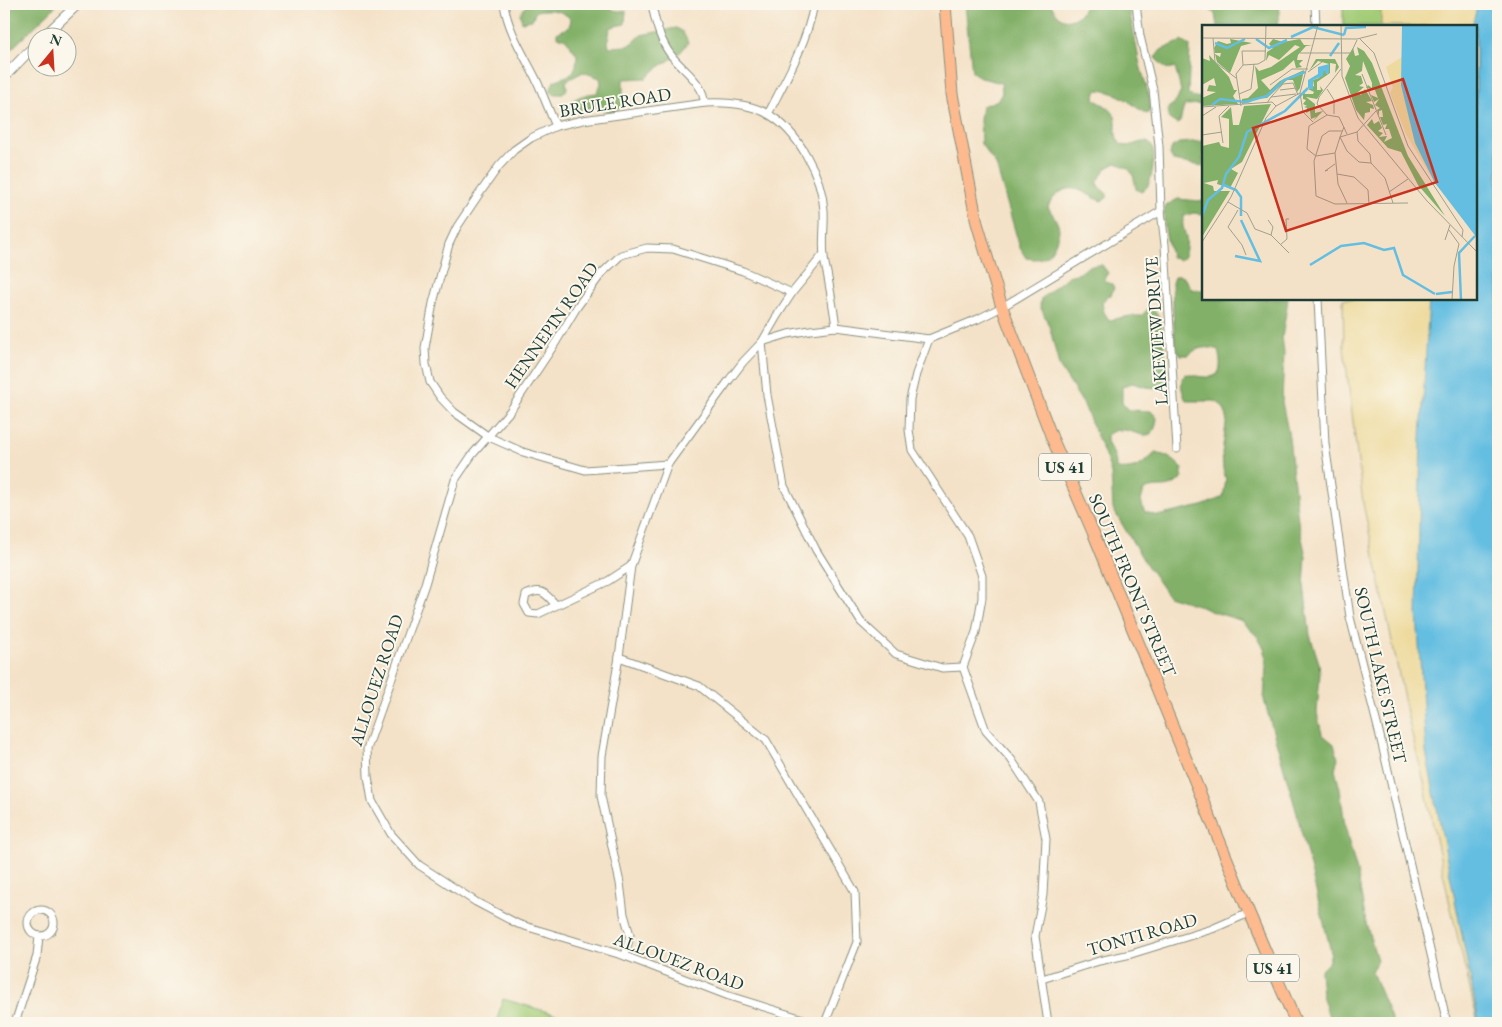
<svg xmlns="http://www.w3.org/2000/svg" width="1502" height="1027" viewBox="0 0 1502 1027" font-family="'EB Garamond',serif">
<style>
.green{fill:#a3cc77;stroke:#618456}
.forest{fill:#82b068;stroke:#50764e}
.sand{fill:#eeda9e;stroke:#868c69}
.water{fill:#64bee1;stroke:#427e8a}
.lines{fill:none;stroke-linecap:round;stroke-linejoin:round}
.stream{stroke:#64bee1;stroke-width:2.5}
.minor-casing{stroke:#8a907e;stroke-width:9}
.tertiary-casing{stroke:#8a907e;stroke-width:11}
.trunk-casing{stroke:#8a907e;stroke-width:13}
.minor{stroke:#fff;stroke-width:7}
.tertiary{stroke:#fff;stroke-width:9}
.trunk{stroke:#fcba8e;stroke-width:11}
.labels{text-anchor:middle;dominant-baseline:central;stroke-width:4;stroke-linejoin:round;paint-order:stroke}
.shield{fill:#fbf7ec;stroke:#61756b;stroke-width:1}
.shield-label{font-size:16px;font-weight:bold;fill:#1f3d34}
.street-label{font-size:18px;fill:#1f3d34;stroke:#fbf7ec}
.inset-river{fill:none;stroke:#64bee1;stroke-width:2.5}
.inset-road{fill:none;stroke:#9fa08d;stroke-width:1}
.view{fill:#c8321e;fill-opacity:0.15;stroke:#c8321e;stroke-width:2.5}
.inset-edge{fill:none;stroke:#1f3d34;stroke-width:2.5}
</style>
<rect width="100%" height="100%" fill="#fbf7ec"/>
<filter id="ink" filterUnits="userSpaceOnUse"><feTurbulence type="fractalNoise" baseFrequency=".02" numOctaves="2"/><feDisplacementMap in="SourceGraphic" scale="10" xChannelSelector="R" yChannelSelector="G"/><feConvolveMatrix kernelMatrix="1 2 1 2 8 2 1 2 1" color-interpolation-filters="sRGB"/></filter>
<filter id="wash" filterUnits="userSpaceOnUse"><feTurbulence type="fractalNoise" baseFrequency=".0096" numOctaves="4" result="noise"/><feDisplacementMap in="SourceGraphic" scale="20" xChannelSelector="R" yChannelSelector="G"/><feGaussianBlur stdDeviation="1.12" result="paint"/><feColorMatrix in="noise" values="0 0 0 0 0 0 0 0 0 0 0 0 0 0 0 0 0 1.4 0 .05"/><feComposite in="paint" operator="in"/></filter>
<g filter="url(#wash)">
<rect width="100%" height="100%" fill="#f4e2c8"/>
<g class="green">
<polygon points="1343,4 1478,4 1472,26 1343,26"/>
<polygon points="503,999 587,1023 496,1023"/>
</g>
<g class="forest">
<polygon points="4,4 58,4 4,56"/>
<path d="M527,4H608C611,12 619,11 626,11L625,24L615,26L610,28L608,42L609,47L627,46L633,43L641,35L676,28L682,31L688,42C678,61 659,62 647,78L623,79V100L621,107L613,112C608,110 602,108 596,107C581,107 579,119 564,111C571,98 583,94 597,93L601,84L600,78L583,72L566,81L567,89L563,94H553L550,91L554,81L572,74L576,66L577,55L568,42L564,38L557,37V33L569,27L571,20C563,9 548,9 536,11L532,20L522,22L520,14Z"/>
<path d="M965,4H1051C1059,25 1077,25 1086,4H1128L1140,65L1150,99V108L1148,114C1140,111 1137,107 1131,103C1122,96 1108,90 1097,90L1094,99C1101,104 1107,105 1113,113C1120,122 1112,133 1119,142C1128,152 1139,138 1149,143C1158,148 1152,180 1147,187C1145,189 1143,191 1141,192L1136,189C1133,172 1132,169 1116,163L1105,169L1097,183L1099,187L1107,194V198L1101,201C1093,198 1087,193 1079,190C1066,185 1053,195 1048,207C1052,214 1058,221 1059,229C1059,233 1057,237 1056,241C1050,257 1042,261 1026,258L1020,248L996,165L981,144L980,119L982,106L998,100L1002,93L1001,83L982,78L972,72Z"/>
<polygon points="1204,4 1279,4 1280,12 1278,26 1217,26 1215,14"/>
<polygon points="1182,41 1190,46 1188,94 1194,97 1203,98 1203,104 1185,105 1183,110 1180,122 1177,124 1169,119 1168,108 1176,102 1181,91 1175,67 1167,69 1155,58 1161,50"/>
<polygon points="1203,141 1203,166 1173,161 1170,155 1172,147 1180,143"/>
<path d="M1178,199L1199,201L1203,200V214L1193,213L1184,216C1181,224 1184,230 1186,237C1187,244 1186,251 1184,258L1178,260L1171,257C1169,246 1159,214 1167,205C1170,203 1174,201 1178,199Z"/>
<path d="M1098,265H1102L1108,273L1105,277L1106,282L1112,284L1114,288L1111,295L1107,296L1102,303L1104,312L1109,320L1130,316H1141L1148,309C1152,310 1155,311 1158,315C1162,323 1167,370 1165,379C1164,383 1161,385 1157,388L1146,387L1132,383L1122,387V403L1128,410L1151,411L1157,418C1154,449 1135,428 1118,430C1114,430 1110,433 1107,435C1106,446 1111,447 1114,455C1116,460 1116,464 1116,469C1134,471 1142,466 1155,453C1167,455 1173,459 1182,468V478C1166,493 1160,483 1144,490L1141,501L1144,511L1157,516L1202,506L1223,497L1226,480L1223,469L1222,453L1227,417L1224,409L1220,404L1215,401H1186C1182,390 1178,382 1186,374C1211,379 1226,382 1218,350C1209,346 1196,347 1189,355H1181L1175,346L1172,283L1174,277L1179,275L1184,278L1193,290H1203V299H1288L1282,338L1284,352L1282,402L1289,437L1298,521L1306,556L1304,585L1310,635L1319,663L1320,673L1317,713L1322,734L1334,744L1338,758L1335,770L1340,789L1345,826L1358,876L1366,923L1377,960L1372,972L1393,1023H1331L1322,995L1320,971L1328,963L1331,952L1296,810L1264,700L1266,667L1265,650L1257,636L1240,620L1210,611L1197,605L1168,596L1144,561L1113,509L1111,473L1108,463L1084,405L1059,366L1050,328L1040,306L1041,299L1068,276L1080,273L1089,266Z"/>
</g>
<polygon class="sand" points="1381,4 1498,4 1498,963 1484,1023 1478,1023 1449,900 1424,782 1410,727 1363,503 1344,348 1343,299 1476,299 1476,26 1381,26"/>
<polygon class="water" points="1478,4 1498,4 1498,1023 1479,1023 1426,752 1417,614 1421,438 1429,299 1476,299 1476,26 1472,26"/>
<g class="lines">
<polyline class="stream" points="4,4 5,4"/>
</g>
</g>
<g filter="url(#ink)">
<g class="lines">
<defs>
<g id="minor">
<path d="M504,4C508,31 524,55 536,79C543,94 549,111 556,126"/>
<path d="M652,4C655,22 660,41 671,55C680,67 693,75 700,88C703,92 703,98 705,103C726,102 749,103 768,114C798,131 822,176 824,210C825,225 822,241 824,256C824,263 827,271 828,278C831,295 834,311 836,327"/>
<polyline points="1136,4 1140,36 1153,90 1159,146 1161,211 1165,245 1177,449"/>
<polyline points="1315,4 1316,26"/>
<path d="M768,114C786,79 807,43 814,4"/>
<polyline points="823,255 792,293 777,316 762,342 767,395 784,486 816,550 861,622 896,654 942,668 963,667"/>
<polyline points="792,293 743,271 673,249 647,248 621,255 602,273 577,307 556,342 510,411 472,455 455,480 425,584 367,749 368,776 372,801 391,834 419,865 476,902 518,924 625,956 729,996 816,1023"/>
<polyline points="1318,299 1325,444 1350,617 1380,736 1447,1023"/>
<polyline points="929,339 916,374 910,399 909,430 912,450 968,536 982,576 982,598 976,632 963,667 986,731 1011,759 1039,802 1046,839 1043,895 1035,936 1048,1023"/>
<polyline points="668,464 585,470 523,452 489,437 454,412 440,397 430,382 426,364 425,348 433,303 449,244 457,227 477,197 499,166 514,150 531,138 556,126 583,120 705,103"/>
<path d="M556,605C545,593 542,587 526,595L524,604L529,613L538,614L608,581L631,566"/>
<polyline points="619,657 699,686 766,740 855,892 857,942 825,1023"/>
<circle cx="41" cy="923" r="13"/>
<polyline points="625,956 630,935 624,914 620,883 601,796 602,756 619,657 631,566 668,464 730,379 743,362 762,342 788,334 810,330 836,327 929,339 978,319 1002,307 1161,211"/>
<polyline points="1042,979 1099,961 1131,954 1212,929 1249,913"/>
<polyline points="15,1023 37,956 39,936"/>
</g>
<g id="tertiary">
<polyline points="42,38 78,4"/>
<polyline points="4,77 38,42"/>
</g>
<polyline id="trunk" points="945,4 952,94 977,223 1002,307 1052,438 1093,532 1249,913 1296,1023"/>
</defs>
<use href="#minor" class="minor-casing"/>
<use href="#tertiary" class="tertiary-casing"/>
<use href="#trunk" class="trunk-casing"/>
<use href="#minor" class="minor"/>
<use href="#tertiary" class="tertiary"/>
<use href="#trunk" class="trunk"/>
</g>
</g>
<g class="labels">
<g class="shield">
<rect x="1039" y="453.5" width="52" height="27" rx="4"/>
<rect x="1247" y="954.5" width="52" height="27" rx="4"/>
</g>
<g class="shield-label">
<text x="1065" y="467">US 41</text>
<text x="1273" y="968">US 41</text>
</g>
<g class="street-label">
<text transform="translate(615 102) rotate(-9)">BRULE ROAD</text>
<text transform="translate(551 325) rotate(-55)">HENNEPIN ROAD</text>
<text transform="translate(1156 331) rotate(-94)">LAKEVIEW DRIVE</text>
<text transform="translate(1133 585) rotate(67)">SOUTH FRONT STREET</text>
<text transform="translate(1381 675) rotate(77)">SOUTH LAKE STREET</text>
<text transform="translate(376 680) rotate(-72)">ALLOUEZ ROAD</text>
<text transform="translate(1142 934) rotate(-16)">TONTI ROAD</text>
<text transform="translate(679 961) rotate(20)">ALLOUEZ ROAD</text>
</g>
</g>
<g transform="translate(1202 25)">
<rect width="275" height="275" fill="#f4e2c8"/>
<path d="M28,14L50,18L39,21L28,48L15,37L13,29L18,32L19,28H13L12,23L16,16L25,19L29,18ZM71,14L81,17L98,14L102,20H111L104,21L96,30L95,35H101L97,39L100,42L94,43L92,35L81,45L59,55L68,65L78,56L102,45L98,63L95,67L91,55H85L65,73L50,74L49,77L40,79V74L46,73L56,63L53,41L57,46L69,42L98,22L93,20L77,35L67,30L64,36L65,27L71,23L67,19ZM155,22L162,26L170,38L206,131L243,191L216,160L199,127L186,123L165,100L170,94L172,99L177,96L180,103L176,106L181,108L177,112L185,111L182,117L190,113L187,104H183L185,99L181,100L178,92H181L180,85L177,86V91L175,85L178,83L173,80L177,74L172,77L169,70L176,73L173,65L164,63L166,60L170,63V58L161,36L160,46L153,50L159,51L161,58L157,61L162,62L155,68L159,70L163,64L170,76L164,77L171,80L172,84L168,83V87L163,88L162,95L154,85L143,53L148,41L144,34L151,23L153,31L157,30ZM7,30L27,52L32,65H35L31,71L36,79L0,81V73L14,67L5,66L7,60L14,61L12,53L0,60V33L8,36ZM114,34H133L137,42L133,48L134,39L128,38V48L115,57V65H119L118,61L121,65L115,74L104,72L113,79V88L121,86L111,96L114,92L109,94L108,86L104,88L105,83L102,82L105,81L101,79L104,75L101,74V65L103,69H111L112,67L106,64L112,61L111,55L117,53L122,44L125,49L127,47V39L116,36L107,46ZM69,79L40,137L29,144L36,148L28,163L15,159L16,155L2,158L11,161L12,166H28L0,212V121L17,117L19,121L27,123V94L19,92L29,82L31,100H37L42,81Z" fill="#82b068"/>
<path d="M200,32L233,158L204,109L188,68L191,63L184,42Z" fill="#eeda9e"/>
<path d="M200,0H275V213L233,158L213,118L199,60ZM127,39V48L124,49L122,44L121,51L111,55V65L106,63V55L116,49V42Z" fill="#64bee1"/>
<path class="inset-river" d="M142,10L144,3L164,2M89,12L111,2L142,10M54,14L67,23L85,15M13,18L25,23L43,14M128,31L137,18M10,80L18,74L43,77L65,71L82,55L103,47M22,160L34,165L39,172V191M0,191L6,175L20,163L24,149L37,132L45,107L83,86L106,63M33,231L58,236L39,195M108,240L139,221L162,218L182,225L192,223L201,250L233,269M234,269L250,267M259,275L257,228L273,211"/>
<path class="inset-road" d="M0,0L116,1M139,0L140,51L156,93L225,176L275,227M0,13L155,14L175,9M11,13L13,37L34,53M158,14L172,28L206,121L261,205L260,212M98,28H149L155,15M41,40L40,26H64M139,44L117,72L115,79L125,90L137,92L145,109M106,47L120,37M160,49L184,110M68,60L90,44H106M125,64L132,75V89M78,65L94,63M98,68L101,87L111,97M37,69L49,64L52,39M69,72L81,59L91,58L96,70M65,78L69,72L94,69M39,81L34,49L41,40L56,39L63,35L64,1M0,82L70,77L74,81M125,90L107,101L105,124L114,131L133,128M0,91L14,82M142,102L138,112L145,126L157,137L169,138M140,106H127L120,111L112,136L114,171L133,179L206,178M155,107L156,116L168,129L169,138L183,153L191,178M0,110L20,107M21,118L17,91L27,81M126,145L123,146L133,139M135,149L152,152L166,165L167,179M187,167L206,154M26,177L45,188L53,204L69,210L87,228M145,178L136,159L133,128L138,112L155,107L174,86M36,185L26,202L40,220L44,230M66,195L71,202L69,210M247,205L257,219L252,241L250,275M243,215L248,200M0,217L29,172L64,93L74,81L98,68L116,0M78,220L85,214L84,194H87"/>
<path class="view" d="M201,54L235,157L84,206L51,103Z"/>
<rect width="275" height="275" class="inset-edge"/>
</g>
<rect width="1502" height="1027" fill="none" stroke="#fbf7ec" stroke-width="20"/>
<g transform="translate(52 52) rotate(18)"><circle r="24" fill="#fbf7ec" stroke="#a3ada2"/>
<path d="M0-4L9 19L0 12L-9 19Z" fill="#c8321e"/>
<text y="-8" font-size="14" font-weight="bold" text-anchor="middle" fill="#1f3d34">N</text>
</g>
</svg>
